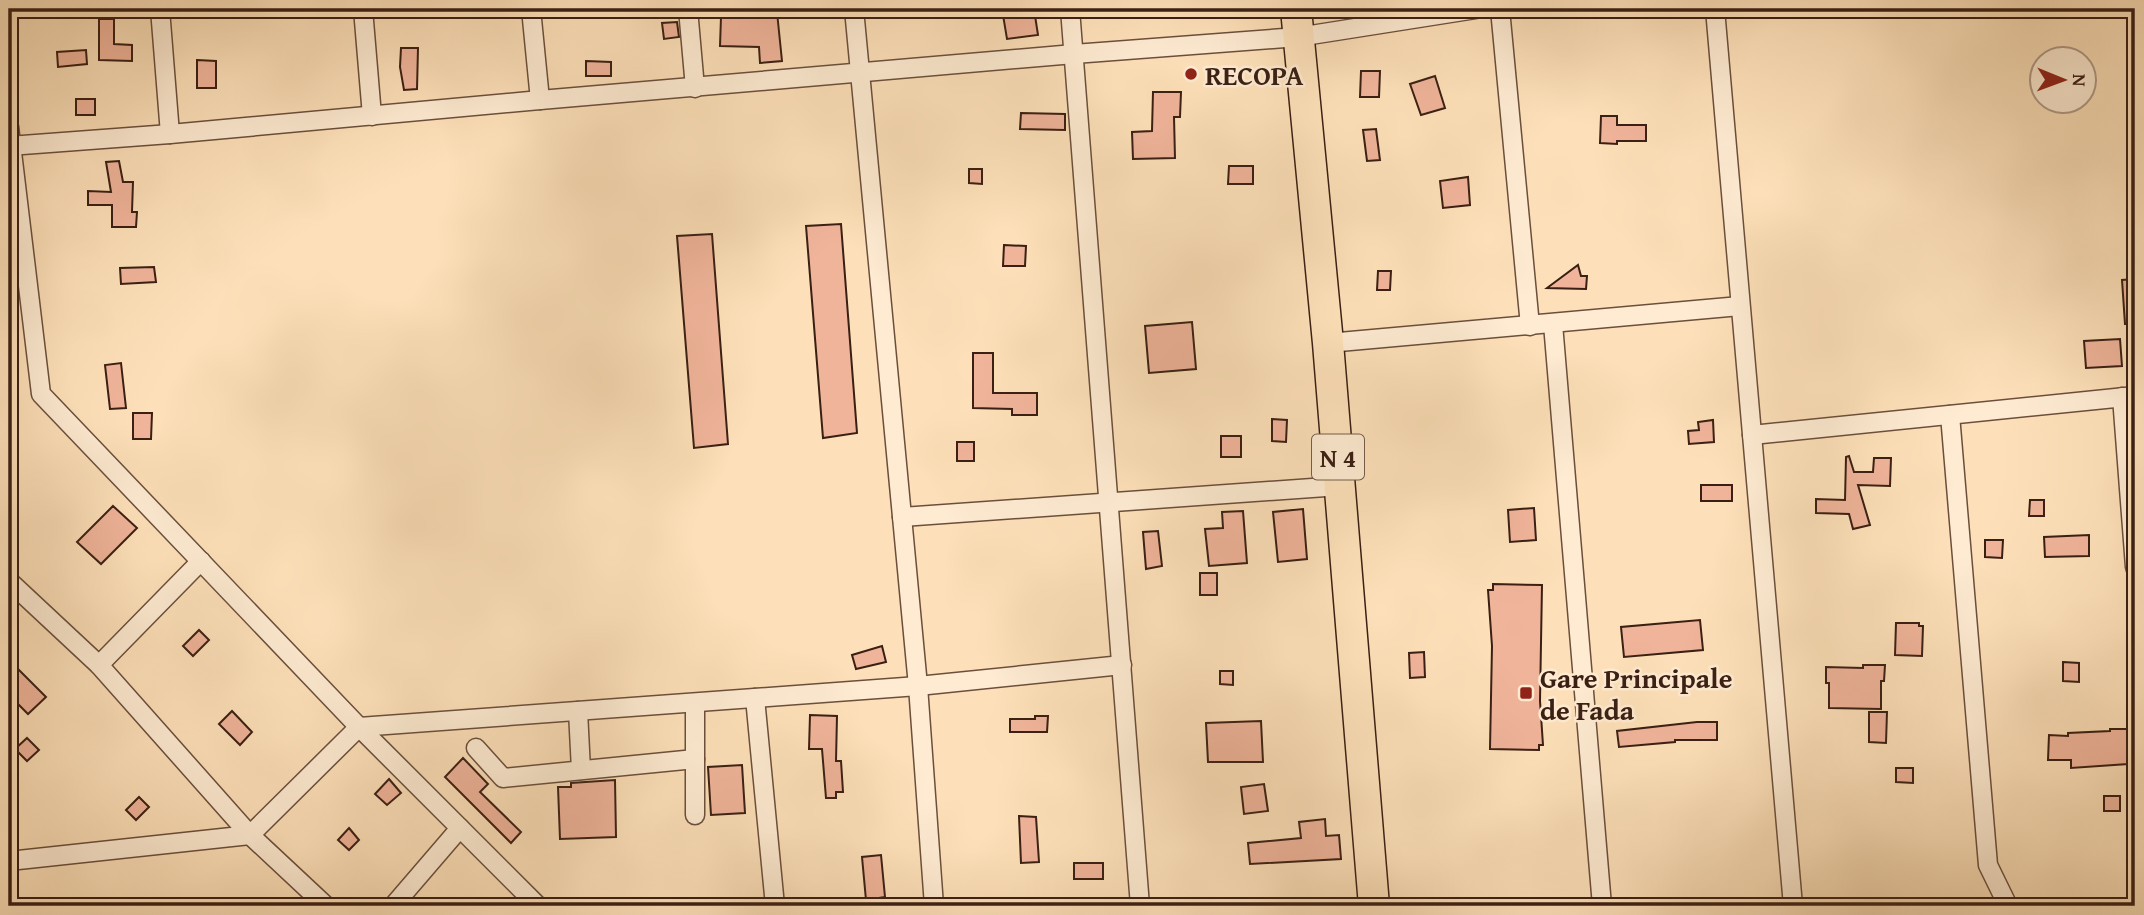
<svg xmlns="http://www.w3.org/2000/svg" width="2144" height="915" viewBox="0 0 2144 915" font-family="'Gentium Book Plus',serif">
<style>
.building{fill:#f0b49a;stroke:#3a1f13;stroke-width:2}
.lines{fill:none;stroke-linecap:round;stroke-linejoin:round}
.minor-casing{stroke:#6b4f3c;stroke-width:21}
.trunk-casing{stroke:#3a1f13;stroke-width:33}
.minor{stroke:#feebd2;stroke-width:18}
.trunk{stroke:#fde0b9;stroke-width:30}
.poi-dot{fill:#8f2418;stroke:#feebd2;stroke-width:2.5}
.labels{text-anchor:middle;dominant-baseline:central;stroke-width:5;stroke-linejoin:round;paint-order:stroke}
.shield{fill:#feebd2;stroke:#755c4c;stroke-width:2}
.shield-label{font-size:26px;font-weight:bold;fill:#3a1f13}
.poi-label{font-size:28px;font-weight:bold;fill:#3a1f13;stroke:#feebd2;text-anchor:start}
</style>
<rect width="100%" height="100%" fill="#fde0b9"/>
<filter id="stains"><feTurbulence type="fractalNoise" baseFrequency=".00286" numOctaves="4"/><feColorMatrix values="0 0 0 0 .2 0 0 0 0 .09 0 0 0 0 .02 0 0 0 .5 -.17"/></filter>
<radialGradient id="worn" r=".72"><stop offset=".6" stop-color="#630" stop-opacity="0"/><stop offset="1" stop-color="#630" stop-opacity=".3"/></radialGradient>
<g class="building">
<polygon points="1002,9 1034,9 1038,35 1007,39"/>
<polygon points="777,12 782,61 760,63 759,47 720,46 721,17 756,17 756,14"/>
<polygon points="99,19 114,19 114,44 132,45 132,61 99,60"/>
<polygon points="677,22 679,37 664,39 662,23"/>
<polygon points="401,48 418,48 417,89 404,90 400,67"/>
<polygon points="86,50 87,64 58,67 57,52"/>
<polygon points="197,60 216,61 216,88 197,88"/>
<polygon points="586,61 611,62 611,76 586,76"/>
<polygon points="1361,71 1380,71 1379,97 1360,97"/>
<polygon points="1435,76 1445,108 1421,115 1410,84"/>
<polygon points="1153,92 1181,92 1180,117 1174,117 1175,158 1133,159 1132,132 1152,131"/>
<rect x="76" y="99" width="19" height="16"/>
<polygon points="1021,113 1065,114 1065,130 1020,129"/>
<polygon points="1601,116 1617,116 1617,125 1646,125 1646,141 1617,141 1617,144 1600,143"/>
<polygon points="1376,129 1380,160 1367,161 1363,130"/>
<polygon points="119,161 123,182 133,182 132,212 137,212 136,227 112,227 112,205 88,205 88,191 111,192 106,162"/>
<polygon points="1229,166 1253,166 1253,184 1228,184"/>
<polygon points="969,169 982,169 982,184 969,183"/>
<polygon points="1468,177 1470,205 1443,208 1440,181"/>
<polygon points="841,224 857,433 823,438 806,226"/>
<polygon points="712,234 728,444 694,448 677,236"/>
<polygon points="1004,245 1026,246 1025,266 1003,266"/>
<polygon points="1578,265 1581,276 1587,276 1586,289 1547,288"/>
<polygon points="154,267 156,282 121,284 120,268"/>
<polygon points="1378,271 1391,271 1390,290 1377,290"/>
<polygon points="2135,279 2135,324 2125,324 2122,280"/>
<polygon points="1192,322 1196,369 1149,373 1145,326"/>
<polygon points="2120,339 2122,366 2086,368 2084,341"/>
<polygon points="973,353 993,353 993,393 1037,393 1037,415 1012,415 1012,409 973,408"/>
<polygon points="121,363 126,408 110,409 105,365"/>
<polygon points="133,413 152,413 151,439 133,439"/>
<polygon points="1272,419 1287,420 1286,442 1272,441"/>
<polygon points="1713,420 1714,442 1689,444 1688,431 1699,430 1698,422"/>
<rect x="1221" y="436" width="20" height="21"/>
<rect x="957" y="442" width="17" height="19"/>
<polygon points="1849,456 1854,472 1873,472 1874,458 1891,458 1890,486 1858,485 1870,525 1853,529 1849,514 1816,513 1816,499 1845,500 1846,457"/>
<rect x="1701" y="485" width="31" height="16"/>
<polygon points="2030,500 2044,500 2044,516 2029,516"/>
<polygon points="113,506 137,528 101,564 77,542"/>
<polygon points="1534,508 1536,540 1510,542 1508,510"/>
<polygon points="1303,509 1307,559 1278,562 1273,512"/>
<polygon points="1243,511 1247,563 1209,566 1205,529 1223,528 1222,512"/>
<polygon points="1158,531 1162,566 1146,569 1143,532"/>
<polygon points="2089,535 2089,556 2045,557 2044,537"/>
<polygon points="1985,540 2003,540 2002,558 1985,557"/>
<rect x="1200" y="573" width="17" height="22"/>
<polygon points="1493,584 1542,585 1540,701 1543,745 1539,745 1539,750 1490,749 1492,646 1488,590 1493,590"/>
<polygon points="1700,620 1703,650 1624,657 1621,627"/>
<polygon points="1896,623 1919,623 1919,626 1923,626 1922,656 1895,655"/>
<polygon points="199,630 209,640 193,656 183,646"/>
<polygon points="882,646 886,662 856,669 852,655"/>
<polygon points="1424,652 1425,677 1410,678 1409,653"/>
<polygon points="9,660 46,697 28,714 9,695"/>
<polygon points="2063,662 2079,663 2079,682 2063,681"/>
<polygon points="1863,665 1885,665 1884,681 1881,681 1881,709 1829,708 1829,683 1826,683 1826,667 1863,668"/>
<polygon points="1220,671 1233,671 1233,685 1220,684"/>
<polygon points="232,711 252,732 240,745 219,724"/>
<polygon points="1869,712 1887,712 1886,743 1869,742"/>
<polygon points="810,715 837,716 836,761 841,761 843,792 836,792 836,798 826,798 822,749 809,749"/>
<polygon points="1035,716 1048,716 1047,732 1010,732 1010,719 1035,719"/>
<polygon points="1261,721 1263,762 1208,762 1206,723"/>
<polygon points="1697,722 1717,722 1717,740 1675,740 1675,742 1619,747 1617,731"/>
<polygon points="2110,729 2129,729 2128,764 2071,768 2071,760 2048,760 2049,735 2068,736 2068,733 2110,731"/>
<polygon points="27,738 39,750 27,761 15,749"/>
<polygon points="463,758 488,784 480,792 521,832 511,843 445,777"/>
<polygon points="742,765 745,813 711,815 708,767"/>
<polygon points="1896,768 1913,768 1913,783 1896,782"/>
<polygon points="389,779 401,793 387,805 375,794"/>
<polygon points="615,780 616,837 560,839 558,787 571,787 571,783"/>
<polygon points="1264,784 1268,811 1244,814 1241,787"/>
<rect x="2104" y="796" width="16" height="15"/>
<polygon points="139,797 149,807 136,820 126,810"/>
<polygon points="1019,816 1036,817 1039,862 1021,863"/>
<polygon points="1325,819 1326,836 1339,835 1341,859 1250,864 1248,843 1301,838 1299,822"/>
<polygon points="349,828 359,840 349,850 338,840"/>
<polygon points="881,855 885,897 866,900 862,857"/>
<rect x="1074" y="863" width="29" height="16"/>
</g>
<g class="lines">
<defs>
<g id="minor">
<polyline points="160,9 170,134"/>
<polyline points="363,9 372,116"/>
<polyline points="531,9 540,100"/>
<polyline points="688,9 695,88"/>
<polyline points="854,9 918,686 934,906"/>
<polyline points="1070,9 1140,906"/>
<polyline points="1500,9 1530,326"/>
<polyline points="1715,9 1793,906"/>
<polyline points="9,127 41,394 359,727 538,906"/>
<polyline points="9,146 170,134 540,100 1074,54 1298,37 1476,9"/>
<polyline points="1553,324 1602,906"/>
<polyline points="1328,343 1740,306"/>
<polyline points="2122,397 2135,567"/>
<polyline points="1950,415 1988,865 2008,906"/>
<polyline points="1752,435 2135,396"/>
<polyline points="902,517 1340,486"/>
<polyline points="9,581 99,665 250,835 326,906"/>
<polyline points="99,665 201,561"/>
<polyline points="755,698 775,906"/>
<polyline points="695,703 695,815"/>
<polyline points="578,711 581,770"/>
<polyline points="476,748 503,778 695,759"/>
<polyline points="9,861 250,835 359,727 918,686 1122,665"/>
<polyline points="393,906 460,828"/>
</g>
<polyline id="trunk" points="1296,9 1328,343 1374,906"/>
</defs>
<use href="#minor" class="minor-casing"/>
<use href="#trunk" class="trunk-casing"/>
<use href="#minor" class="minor"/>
<use href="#trunk" class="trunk"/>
</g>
<g class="poi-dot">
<circle cx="1191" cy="74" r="7"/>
<rect x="1519" y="686" width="14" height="14" rx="3.5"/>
</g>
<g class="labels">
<rect class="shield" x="1312" y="434.5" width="52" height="45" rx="5"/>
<g class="shield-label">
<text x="1338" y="457">N 4</text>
</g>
<g class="poi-label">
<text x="1205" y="74">RECOPA</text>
<text x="1540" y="677">Gare Principale<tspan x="1540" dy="32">de Fada</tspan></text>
</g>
</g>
<rect width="2144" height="915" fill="none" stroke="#fde0b9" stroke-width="35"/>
<rect x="10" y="10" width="2123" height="894" fill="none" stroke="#3a1f13" stroke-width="3.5"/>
<rect x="18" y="18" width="2109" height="880" fill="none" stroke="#3a1f13" stroke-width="2"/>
<g transform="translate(2063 80) rotate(91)"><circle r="33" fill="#feebd2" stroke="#b09986" stroke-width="2"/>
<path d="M0-5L12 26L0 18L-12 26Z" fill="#8f2418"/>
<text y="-10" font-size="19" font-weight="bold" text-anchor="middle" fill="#3a1f13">N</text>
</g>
<rect width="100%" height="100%" filter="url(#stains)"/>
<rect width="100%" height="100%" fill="url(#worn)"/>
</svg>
